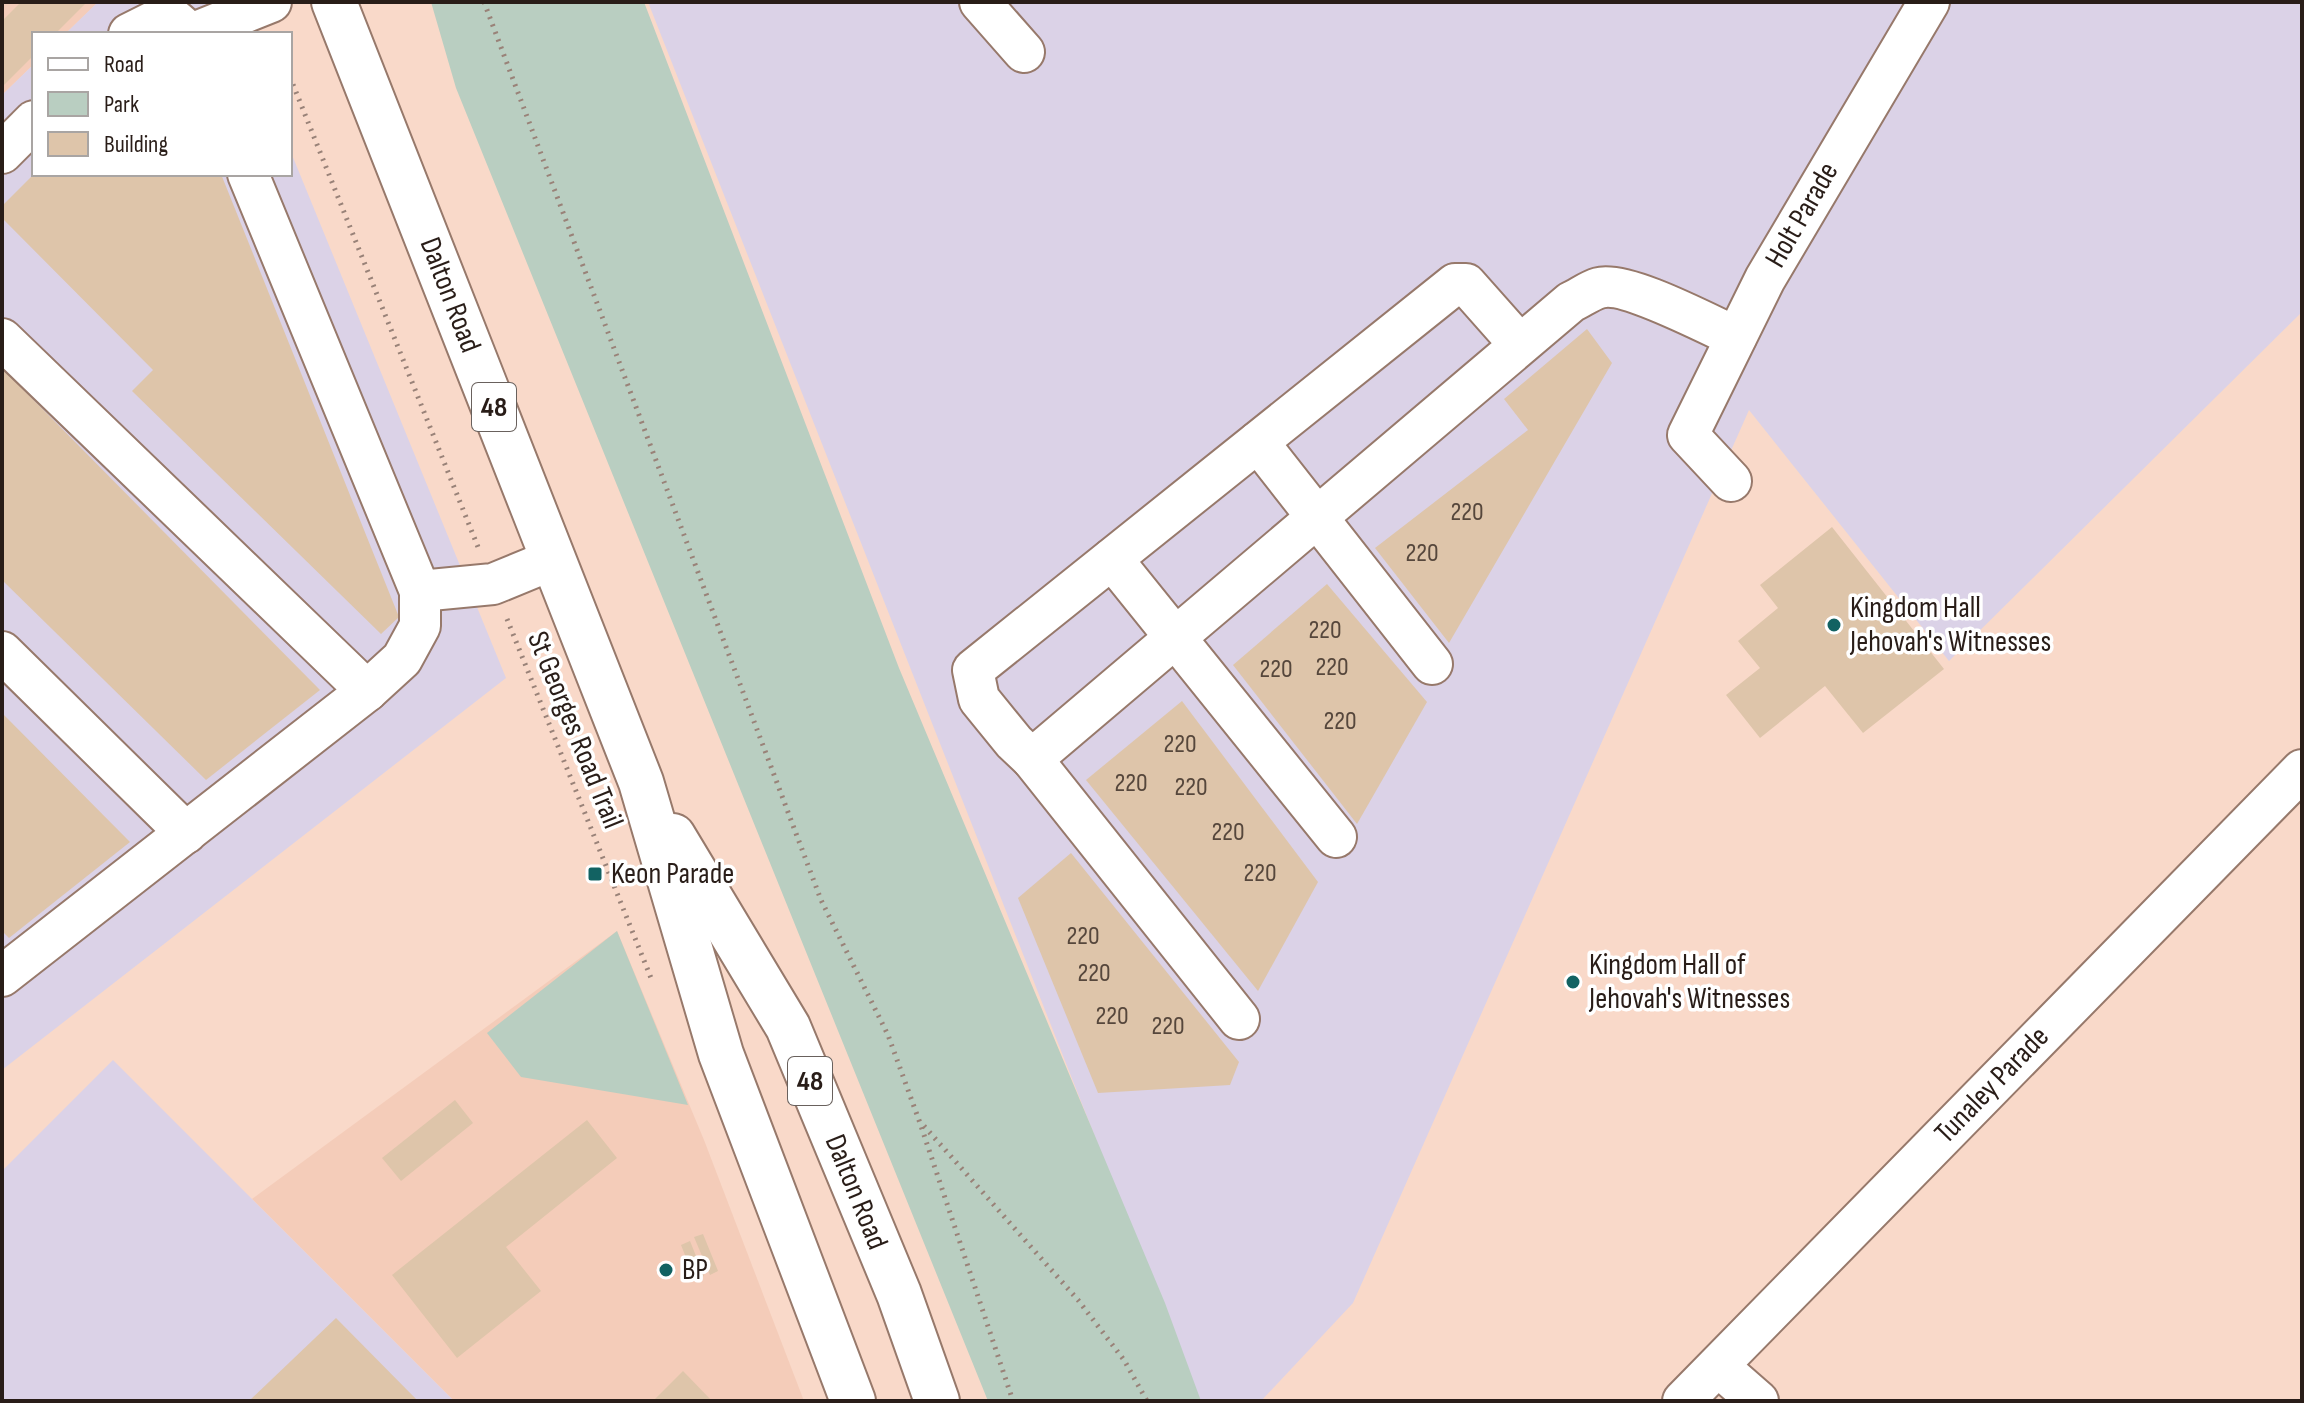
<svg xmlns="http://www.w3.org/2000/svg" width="2304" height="1403" viewBox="0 0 2304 1403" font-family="'Sofia Sans Condensed',sans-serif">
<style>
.built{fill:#f4ccb9}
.industrial{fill:#dbd2e7}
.green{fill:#b9cec1}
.building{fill:#dec5aa}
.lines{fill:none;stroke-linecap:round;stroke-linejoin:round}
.minor-casing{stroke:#97796b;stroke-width:44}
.major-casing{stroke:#97796b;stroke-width:48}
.path{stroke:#998278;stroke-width:5;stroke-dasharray:2 6;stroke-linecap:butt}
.minor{stroke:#fff;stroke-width:40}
.major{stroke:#fff;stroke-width:44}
.poi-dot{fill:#126262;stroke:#fff;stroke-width:3}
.labels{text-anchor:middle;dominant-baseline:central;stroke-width:7;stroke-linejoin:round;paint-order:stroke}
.number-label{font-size:26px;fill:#56473c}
.shield{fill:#fff;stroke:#69615d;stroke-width:2}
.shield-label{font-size:28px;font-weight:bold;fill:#291d18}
.street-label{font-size:30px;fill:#291d18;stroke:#fff}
.poi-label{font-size:30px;fill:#291d18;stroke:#fff;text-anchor:start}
</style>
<rect width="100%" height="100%" fill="#f9d9c9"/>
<g class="built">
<polygon points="2,2 98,2 65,34 34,34 34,64 2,95"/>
<polygon points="617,931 704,1140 804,1401 454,1401 252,1199"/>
</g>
<g class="industrial">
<polygon points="98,2 230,2 243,34 65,34"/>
<polygon points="648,2 2302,2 2302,312 1949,661 1749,410 1353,1303 1261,1401 1199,1401"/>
<polygon points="34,64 34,174 290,174 290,150 506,678 2,1070 2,95"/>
<polygon points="113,1060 454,1401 2,1401 2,1171"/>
</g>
<g class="green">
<polygon points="431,2 644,2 899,668 1165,1303 1201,1401 988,1401 456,88"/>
<polygon points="617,931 688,1105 521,1077 487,1033"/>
</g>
<g class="building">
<polygon points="21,2 87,2 55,34 34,34 34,55 2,87 2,21"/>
<polygon points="34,174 221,174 399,617 381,634 132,391 153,370 2,218 2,206"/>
<polygon points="1587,329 1612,363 1449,643 1375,548 1528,430 1504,399"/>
<polygon points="2,368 320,690 206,780 2,580"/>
<polygon points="1832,527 1944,669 1863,733 1825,686 1760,738 1726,695 1760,668 1738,641 1778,608 1760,585"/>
<polygon points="1327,584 1427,702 1357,824 1233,665"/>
<polygon points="1182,701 1318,882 1258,991 1086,780"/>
<polygon points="2,713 130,842 9,938 2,931"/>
<polygon points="1071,853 1239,1062 1230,1085 1098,1093 1018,898"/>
<polygon points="455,1100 473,1123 401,1181 382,1158"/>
<polygon points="587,1120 617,1158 506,1247 541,1291 457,1358 392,1275"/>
<polygon points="703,1234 718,1271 710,1275 694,1237"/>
<polygon points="690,1241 704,1276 695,1280 681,1245"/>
<polygon points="336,1318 418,1401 249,1401"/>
<polygon points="683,1371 712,1401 653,1401"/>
</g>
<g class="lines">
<defs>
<g id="minor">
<polyline points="980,2 1024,52"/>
<polyline points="129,34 157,20 176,21 191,34"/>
<polyline points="191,34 271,2"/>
<polyline points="2,153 34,121"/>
<polyline points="2,339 367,691"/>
<path d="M1520,345L1466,284H1455L973,670L979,699L1014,742L1032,759L1571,302C1580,298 1589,291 1599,288C1625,280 1709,325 1736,337"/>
<polyline points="1258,442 1432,664"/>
<polyline points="1731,481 1688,435 1765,279 1929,2"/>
<polyline points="1112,559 1336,837"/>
<polyline points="420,591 493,584 554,559"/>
<polyline points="2,652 186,833"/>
<polyline points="1032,759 1239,1019"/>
<polyline points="2,976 367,691 402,659 420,626 420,591 248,174"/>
<polyline points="1718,1366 1758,1401"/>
<polyline points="1683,1401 2302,770"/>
</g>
<g id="major">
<polyline points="334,2 641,782 721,1054 853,1401"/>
<polyline points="673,836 788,1027 899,1294 937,1401"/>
</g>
</defs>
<use href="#minor" class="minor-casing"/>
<use href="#major" class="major-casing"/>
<g class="path">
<polyline points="484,2 821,900 888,1035 920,1123 1013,1401"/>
<polyline points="290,77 478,547"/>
<polyline points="507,619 651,978"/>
<polyline points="924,1126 1078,1300 1124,1360 1147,1401"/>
</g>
<use href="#minor" class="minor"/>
<use href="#major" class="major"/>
</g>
<g class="poi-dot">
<circle cx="1834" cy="625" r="8"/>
<rect x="587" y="866" width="16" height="16" rx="4"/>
<circle cx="1573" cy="982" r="8"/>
<circle cx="666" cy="1270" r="8"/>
</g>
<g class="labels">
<g class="number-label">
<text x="1467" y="512">220</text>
<text x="1422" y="553">220</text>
<text x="1325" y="630">220</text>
<text x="1332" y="667">220</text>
<text x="1276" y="669">220</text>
<text x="1340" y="721">220</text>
<text x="1180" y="744">220</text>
<text x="1131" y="783">220</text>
<text x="1191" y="787">220</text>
<text x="1228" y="832">220</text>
<text x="1260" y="873">220</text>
<text x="1083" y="936">220</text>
<text x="1094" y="973">220</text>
<text x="1112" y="1016">220</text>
<text x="1168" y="1026">220</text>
</g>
<g class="shield">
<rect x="472" y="383" width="44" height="48" rx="6"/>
<rect x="788" y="1057" width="44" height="48" rx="6"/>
</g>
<g class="shield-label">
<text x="494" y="407">48</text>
<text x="810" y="1081">48</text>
</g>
<g class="street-label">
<text transform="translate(1802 215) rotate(-60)">Holt Parade</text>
<text transform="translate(450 295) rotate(69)">Dalton Road</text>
<text transform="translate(575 730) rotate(68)">St Georges Road Trail</text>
<text transform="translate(1992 1085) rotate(-46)">Tunaley Parade</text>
<text transform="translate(856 1192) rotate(68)">Dalton Road</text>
</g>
<g class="poi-label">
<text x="1850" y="608">Kingdom Hall<tspan x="1850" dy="34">Jehovah's Witnesses</tspan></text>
<text x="611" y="874">Keon Parade</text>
<text x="1589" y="965">Kingdom Hall of<tspan x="1589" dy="34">Jehovah's Witnesses</tspan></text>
<text x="682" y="1270">BP</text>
</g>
</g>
<rect width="2304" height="1403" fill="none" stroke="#291d18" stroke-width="8"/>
<rect x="32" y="32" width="260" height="144" fill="#ffffff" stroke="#a9a5a3" stroke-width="2"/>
<rect x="48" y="58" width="40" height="12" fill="#ffffff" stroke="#a9a5a3" stroke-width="2"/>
<text x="104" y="72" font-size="24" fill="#291d18">Road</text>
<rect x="48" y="92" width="40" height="24" fill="#b9cec1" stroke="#a9a5a3" stroke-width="2"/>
<text x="104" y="112" font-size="24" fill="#291d18">Park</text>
<rect x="48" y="132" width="40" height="24" fill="#dec5aa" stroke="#a9a5a3" stroke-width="2"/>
<text x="104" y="152" font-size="24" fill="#291d18">Building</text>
</svg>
